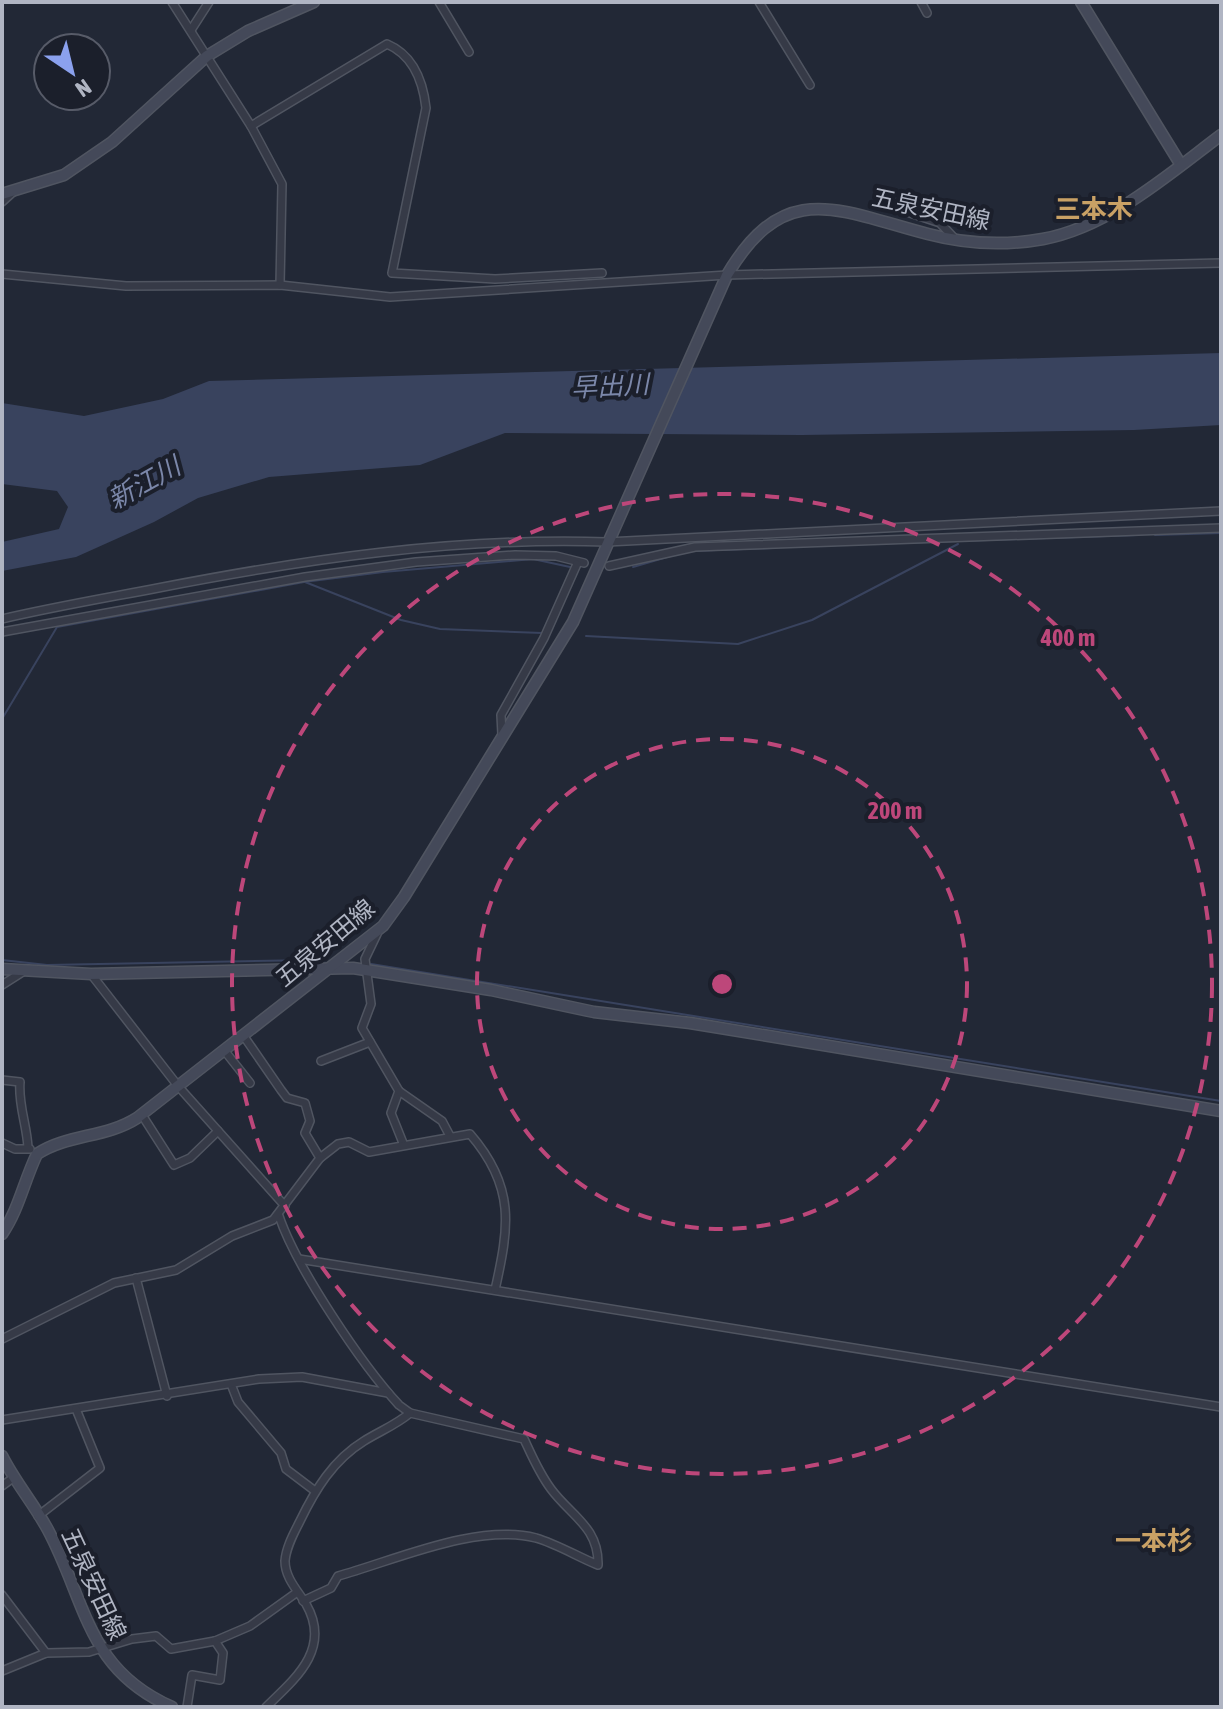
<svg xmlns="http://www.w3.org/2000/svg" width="1223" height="1709" viewBox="0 0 1223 1709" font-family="'Asap Condensed','Noto Sans JP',sans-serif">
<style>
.water{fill:#39435e}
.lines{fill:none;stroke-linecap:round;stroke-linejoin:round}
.stream{stroke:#39435e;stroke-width:2}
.street-casing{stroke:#505561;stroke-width:10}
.secondary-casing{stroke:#505561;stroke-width:13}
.street{stroke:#363a47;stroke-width:7}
.secondary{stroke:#444959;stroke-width:10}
.ring{fill:none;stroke:#bd477a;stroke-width:4;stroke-dasharray:14 10}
.labels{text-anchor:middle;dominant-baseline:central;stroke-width:8;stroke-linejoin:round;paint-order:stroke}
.street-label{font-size:24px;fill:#b0b5c3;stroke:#1b1f2b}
.neighbourhood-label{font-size:26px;font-weight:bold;fill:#c9a165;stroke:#1b1f2b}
.water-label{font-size:26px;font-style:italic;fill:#7b87a9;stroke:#1b1f2b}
.centre{fill:#bd477a;stroke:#1b1f2b;stroke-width:4}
.ring-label{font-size:24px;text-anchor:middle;font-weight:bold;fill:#bd477a;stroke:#1b1f2b;stroke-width:8;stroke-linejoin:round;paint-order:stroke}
</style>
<rect width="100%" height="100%" fill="#222836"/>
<polygon class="water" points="1221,353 1221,425 1134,430 802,435 505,433 420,465 269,477 198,498 154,522 76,557 2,571 2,542 59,529 68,507 57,491 2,484 2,403 84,416 163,399 209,381"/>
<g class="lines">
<g class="stream">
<polyline points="1155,535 1221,533"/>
<polyline points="779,547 1138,535"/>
<polyline points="691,551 773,548"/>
<polyline points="633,567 681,553"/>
<polyline points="305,582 401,620 440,629 542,633"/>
<polyline points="586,636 738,644 812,620 958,544"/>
<polyline points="2,719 57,627 304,582 383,572 533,559 570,567"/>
<polyline points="2,960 47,965 313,960"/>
<polyline points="371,964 1221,1101"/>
</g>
<defs>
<g id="street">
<polyline points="172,2 251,126 282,184 280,285"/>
<polyline points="439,2 469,52"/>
<polyline points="759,2 810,85"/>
<polyline points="921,2 927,13"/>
<polyline points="191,30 209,2"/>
<path d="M251,126L387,44C413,55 423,81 426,108L392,273L495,279L602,273"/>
<polyline points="2,202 13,192"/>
<polyline points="883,204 940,223 955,239"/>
<polyline points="2,274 126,286 280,285 390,297 727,275 1221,263"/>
<polyline points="609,566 695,547 1221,528"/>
<path d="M2,619C53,607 106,598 158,588C307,559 455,537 607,542L1221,511"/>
<polyline points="2,632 305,577 416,562 515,555 556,556 584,563"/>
<polyline points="502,735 501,715 544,638 577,564"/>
<polyline points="377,934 365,959 371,1004 362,1028 399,1091 391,1113 403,1143"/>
<polyline points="91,974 178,1086 285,1206"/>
<polyline points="2,985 24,971"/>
<polyline points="243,1035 281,1090 287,1098 305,1103 310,1121 305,1133 320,1158"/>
<polyline points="224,1050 250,1083"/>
<polyline points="321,1061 370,1042"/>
<path d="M2,1080L20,1082C18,1105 27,1125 28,1148"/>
<polyline points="399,1091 442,1121 450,1136"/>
<polyline points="142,1115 174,1165 190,1158 218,1131"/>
<polyline points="2,1143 15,1149 30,1149"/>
<path d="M279,1216C296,1267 362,1365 399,1405L410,1413L524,1439C532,1456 539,1473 551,1489C570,1515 599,1527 598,1565C578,1557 557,1544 536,1538C476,1523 396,1560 338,1576L331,1588L303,1601"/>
<polyline points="299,1259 1221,1407"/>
<polyline points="136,1278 167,1396"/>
<path d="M2,1339L114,1283L176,1270L232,1236L273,1220L320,1158L338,1144L349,1142L369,1152L470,1134C516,1187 509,1227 495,1290"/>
<polyline points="231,1384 238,1402 281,1453 286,1469 315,1491"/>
<polyline points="2,1420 259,1379 302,1377 388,1393"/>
<polyline points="2,1486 13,1478"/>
<polyline points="38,1516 100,1468 76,1409"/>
<polyline points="2,1595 46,1653"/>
<polyline points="2,1671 46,1653 89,1652 132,1639 156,1636 171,1649 215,1641 250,1626 296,1593"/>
<polyline points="187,1707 192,1675 220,1680 223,1653 215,1641"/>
<path d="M266,1707C295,1679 332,1649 306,1604C298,1591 285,1578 285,1561C286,1547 294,1533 300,1521C315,1490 333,1460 364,1441C380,1431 396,1425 410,1413"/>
</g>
<g id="secondary">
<polyline points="1081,2 1181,165"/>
<polyline points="2,194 64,175 112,142 207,56 248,31 314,2"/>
<polyline points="2,969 91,974 353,968 491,990 594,1012 690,1023 1221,1111"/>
<path d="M2,1234C19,1209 24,1181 37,1154C67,1134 106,1138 137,1118L383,926L404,897L573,622L727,275C785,177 839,211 928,234C966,244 1004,246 1043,239C1109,227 1169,174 1221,135"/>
<path d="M2,1456C15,1482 34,1504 48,1530C87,1603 86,1669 172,1707"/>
</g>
</defs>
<use href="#street" class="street-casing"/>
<use href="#secondary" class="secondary-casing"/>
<use href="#street" class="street"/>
<use href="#secondary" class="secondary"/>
</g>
<g class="ring">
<circle cx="722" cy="984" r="245"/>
<circle cx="722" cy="984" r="490"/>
</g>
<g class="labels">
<g class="street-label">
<text transform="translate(931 209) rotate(12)">五泉安田線</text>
<text transform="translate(325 943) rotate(-40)">五泉安田線</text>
<text transform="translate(94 1584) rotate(65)">五泉安田線</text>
</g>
<g class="neighbourhood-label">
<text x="1094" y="209">三本木</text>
<text x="1154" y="1541">一本杉</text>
</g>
<g class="water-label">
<text transform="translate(610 386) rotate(-3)">早出川</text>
<text transform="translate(144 483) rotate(-29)">新江川</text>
</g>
</g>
<circle cx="722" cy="984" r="12" class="centre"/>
<g class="ring-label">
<text x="1068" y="646">400 m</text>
<text x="895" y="819">200 m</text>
</g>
<rect width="1223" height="1709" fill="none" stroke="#b0b5c3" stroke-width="8"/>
<g transform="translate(72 72) rotate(145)"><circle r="38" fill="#1b1f2b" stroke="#575b68" stroke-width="2"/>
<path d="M0-6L14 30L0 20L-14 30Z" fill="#8ba1ee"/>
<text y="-12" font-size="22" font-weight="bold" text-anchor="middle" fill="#b0b5c3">N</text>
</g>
</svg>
